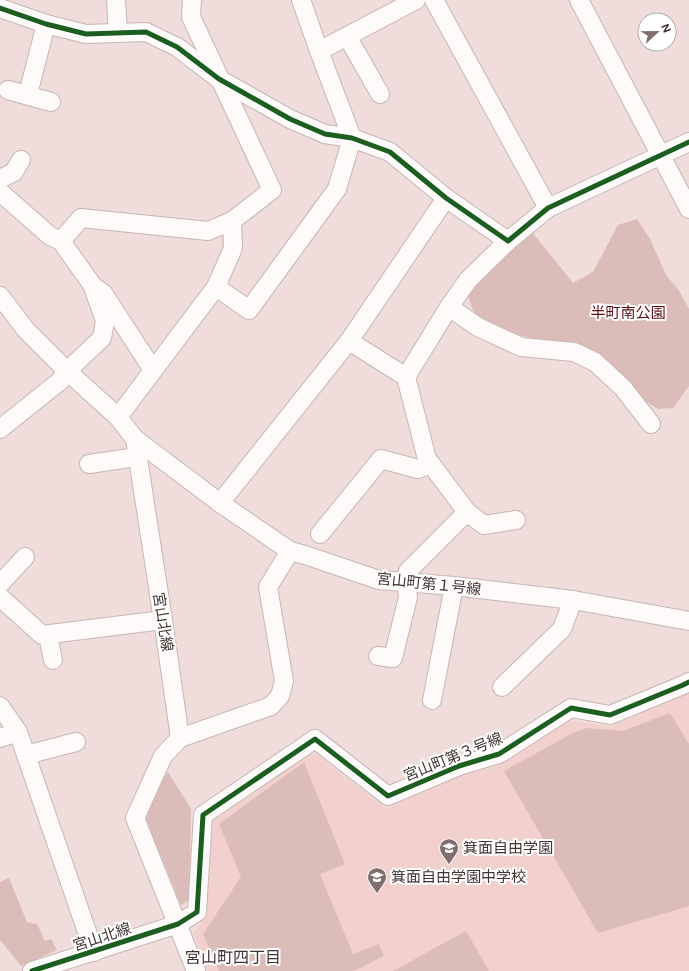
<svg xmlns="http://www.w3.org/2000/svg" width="689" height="971" viewBox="0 0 689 971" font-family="Figtree,'Noto Sans JP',sans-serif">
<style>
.built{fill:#f1d0cd}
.green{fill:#dcbcb9}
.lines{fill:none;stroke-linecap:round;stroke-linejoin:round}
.minor-casing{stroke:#c6b6b5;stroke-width:20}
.minor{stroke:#fdfaf9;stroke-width:18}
.cycleway-casing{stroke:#fff;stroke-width:8}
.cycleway{stroke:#1b5e20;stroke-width:5}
.labels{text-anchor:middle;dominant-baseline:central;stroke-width:4;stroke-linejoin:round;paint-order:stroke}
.park-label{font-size:15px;fill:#5c0a10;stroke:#fff}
.street-label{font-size:15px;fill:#413433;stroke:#fff}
.poi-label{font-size:15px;fill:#413433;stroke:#fff;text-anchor:start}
.neighbourhood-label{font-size:16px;fill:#413433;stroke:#fff}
</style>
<rect width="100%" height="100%" fill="#f0dcda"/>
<polygon class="built" points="689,693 689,971 208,971 194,934 207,912 212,818 306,755 319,756 386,809 459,776 496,767 550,730 574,721 610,727"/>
<g class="green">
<path d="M637,219L650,239L666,275L678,289L689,309V386L673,408L658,409L549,341L522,336L496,328L475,315L467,294C487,272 507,250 532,232L573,283L593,272L618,225Z"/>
<polygon points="670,713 689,744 689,906 598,933 504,771 571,734 586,728 623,731"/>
<polygon points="304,762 345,864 320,874 353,954 379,944 384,956 354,971 219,971 203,934 241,877 219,824"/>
<polygon points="168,772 191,809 189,900 181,905 146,819 158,787"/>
<polygon points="9,878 27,922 37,924 45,941 51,939 57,950 21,966 0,940 0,882"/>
<polygon points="466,931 489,971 393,971"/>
</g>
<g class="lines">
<defs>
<g id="minor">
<polyline points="116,0 118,33"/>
<polyline points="434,0 548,208"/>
<polyline points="579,0 689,209"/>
<polyline points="0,8 46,24 86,34 146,32 177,47 219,79 290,119 325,134 352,138 390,152 446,198 508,241 548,208 689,142"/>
<polyline points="347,36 380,94"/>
<polyline points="319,51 416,0"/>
<polyline points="8,90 51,102"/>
<polyline points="28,94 46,24"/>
<polyline points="0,179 14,172 21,160"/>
<polyline points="0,192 50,236 61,241 93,286 103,293 153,370"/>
<polyline points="61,241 81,218 208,231 232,221 272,190 191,17 192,0"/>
<polyline points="508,241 468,280 449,307 406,377 427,459 467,512 484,525 516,520"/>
<polyline points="216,287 249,310 337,189 352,138 319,51 301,0"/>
<polyline points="0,296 26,330 67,371 118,417 135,439 163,620 180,738 163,756 135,818 196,971"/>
<polyline points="449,307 478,327 521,347 574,352 595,362 623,388 651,424"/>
<polyline points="349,341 406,377"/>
<polyline points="118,417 216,287 233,248 232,221"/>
<polyline points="0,429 60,381 67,371 102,338 105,321 94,290"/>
<polyline points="135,439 220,503 290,551 305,555 379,580 454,586 573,600 689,621"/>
<polyline points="89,464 137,457"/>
<polyline points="220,503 349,341 446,198"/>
<polyline points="320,534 381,459 418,469 431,464"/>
<polyline points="0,584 25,557"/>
<polyline points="0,597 42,635 163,620"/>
<polyline points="48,635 53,660"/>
<polyline points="378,656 393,658 408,597 406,583 408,571 467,512"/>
<polyline points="502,687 562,629 573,600"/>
<polyline points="432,700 454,586"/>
<polyline points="0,706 18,732 94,952"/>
<polyline points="0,738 18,732"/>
<polyline points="180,738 271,706 280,696 284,681 268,587 290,551"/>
<polyline points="26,755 76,742"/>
<polyline points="32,971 178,924 197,912 203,815 315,739 388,796 459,766 499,754 571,708 610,715 683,685 689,682"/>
</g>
</defs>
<use href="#minor" class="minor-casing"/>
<use href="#minor" class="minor"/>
<defs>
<g id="cycleway">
<polyline points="0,8 46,24 86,34 146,32 177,47 219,79 290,119 325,134 352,138 390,152 446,198 508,241 548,208 689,142"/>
<polyline points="32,971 178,924 197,912 203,815 315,739 388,796 459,766 499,754 571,708 610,715 683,685 689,682"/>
</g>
</defs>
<use href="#cycleway" class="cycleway-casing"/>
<use href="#cycleway" class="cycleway"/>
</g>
<defs>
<symbol id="school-pin" viewBox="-11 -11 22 30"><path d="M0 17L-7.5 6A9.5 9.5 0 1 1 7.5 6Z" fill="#7e6f6d" stroke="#fff"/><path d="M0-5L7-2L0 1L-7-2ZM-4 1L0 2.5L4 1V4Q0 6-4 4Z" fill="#fff"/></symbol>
</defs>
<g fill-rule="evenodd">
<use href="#school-pin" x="438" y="837" width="22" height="30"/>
<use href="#school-pin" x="366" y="866" width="22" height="30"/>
</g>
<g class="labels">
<g class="park-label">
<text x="628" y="313">半町南公園</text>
</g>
<g class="street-label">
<text transform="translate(429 584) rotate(6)">宮山町第１号線</text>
<text transform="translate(163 622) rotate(81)">宮山北線</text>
<text transform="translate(453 757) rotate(-22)">宮山町第３号線</text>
<text transform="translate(102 937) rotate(-18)">宮山北線</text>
</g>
<g class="poi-label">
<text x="463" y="848">箕面自由学園</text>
<text x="391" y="877">箕面自由学園中学校</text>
</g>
<g class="neighbourhood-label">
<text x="233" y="957">宮山町四丁目</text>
</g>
</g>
<g transform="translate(657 32) rotate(68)"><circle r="19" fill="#ffffff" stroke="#b3aead"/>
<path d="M0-3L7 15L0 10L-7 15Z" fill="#7e6f6d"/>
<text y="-6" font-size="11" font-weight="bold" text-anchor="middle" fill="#413433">N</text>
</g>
</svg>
